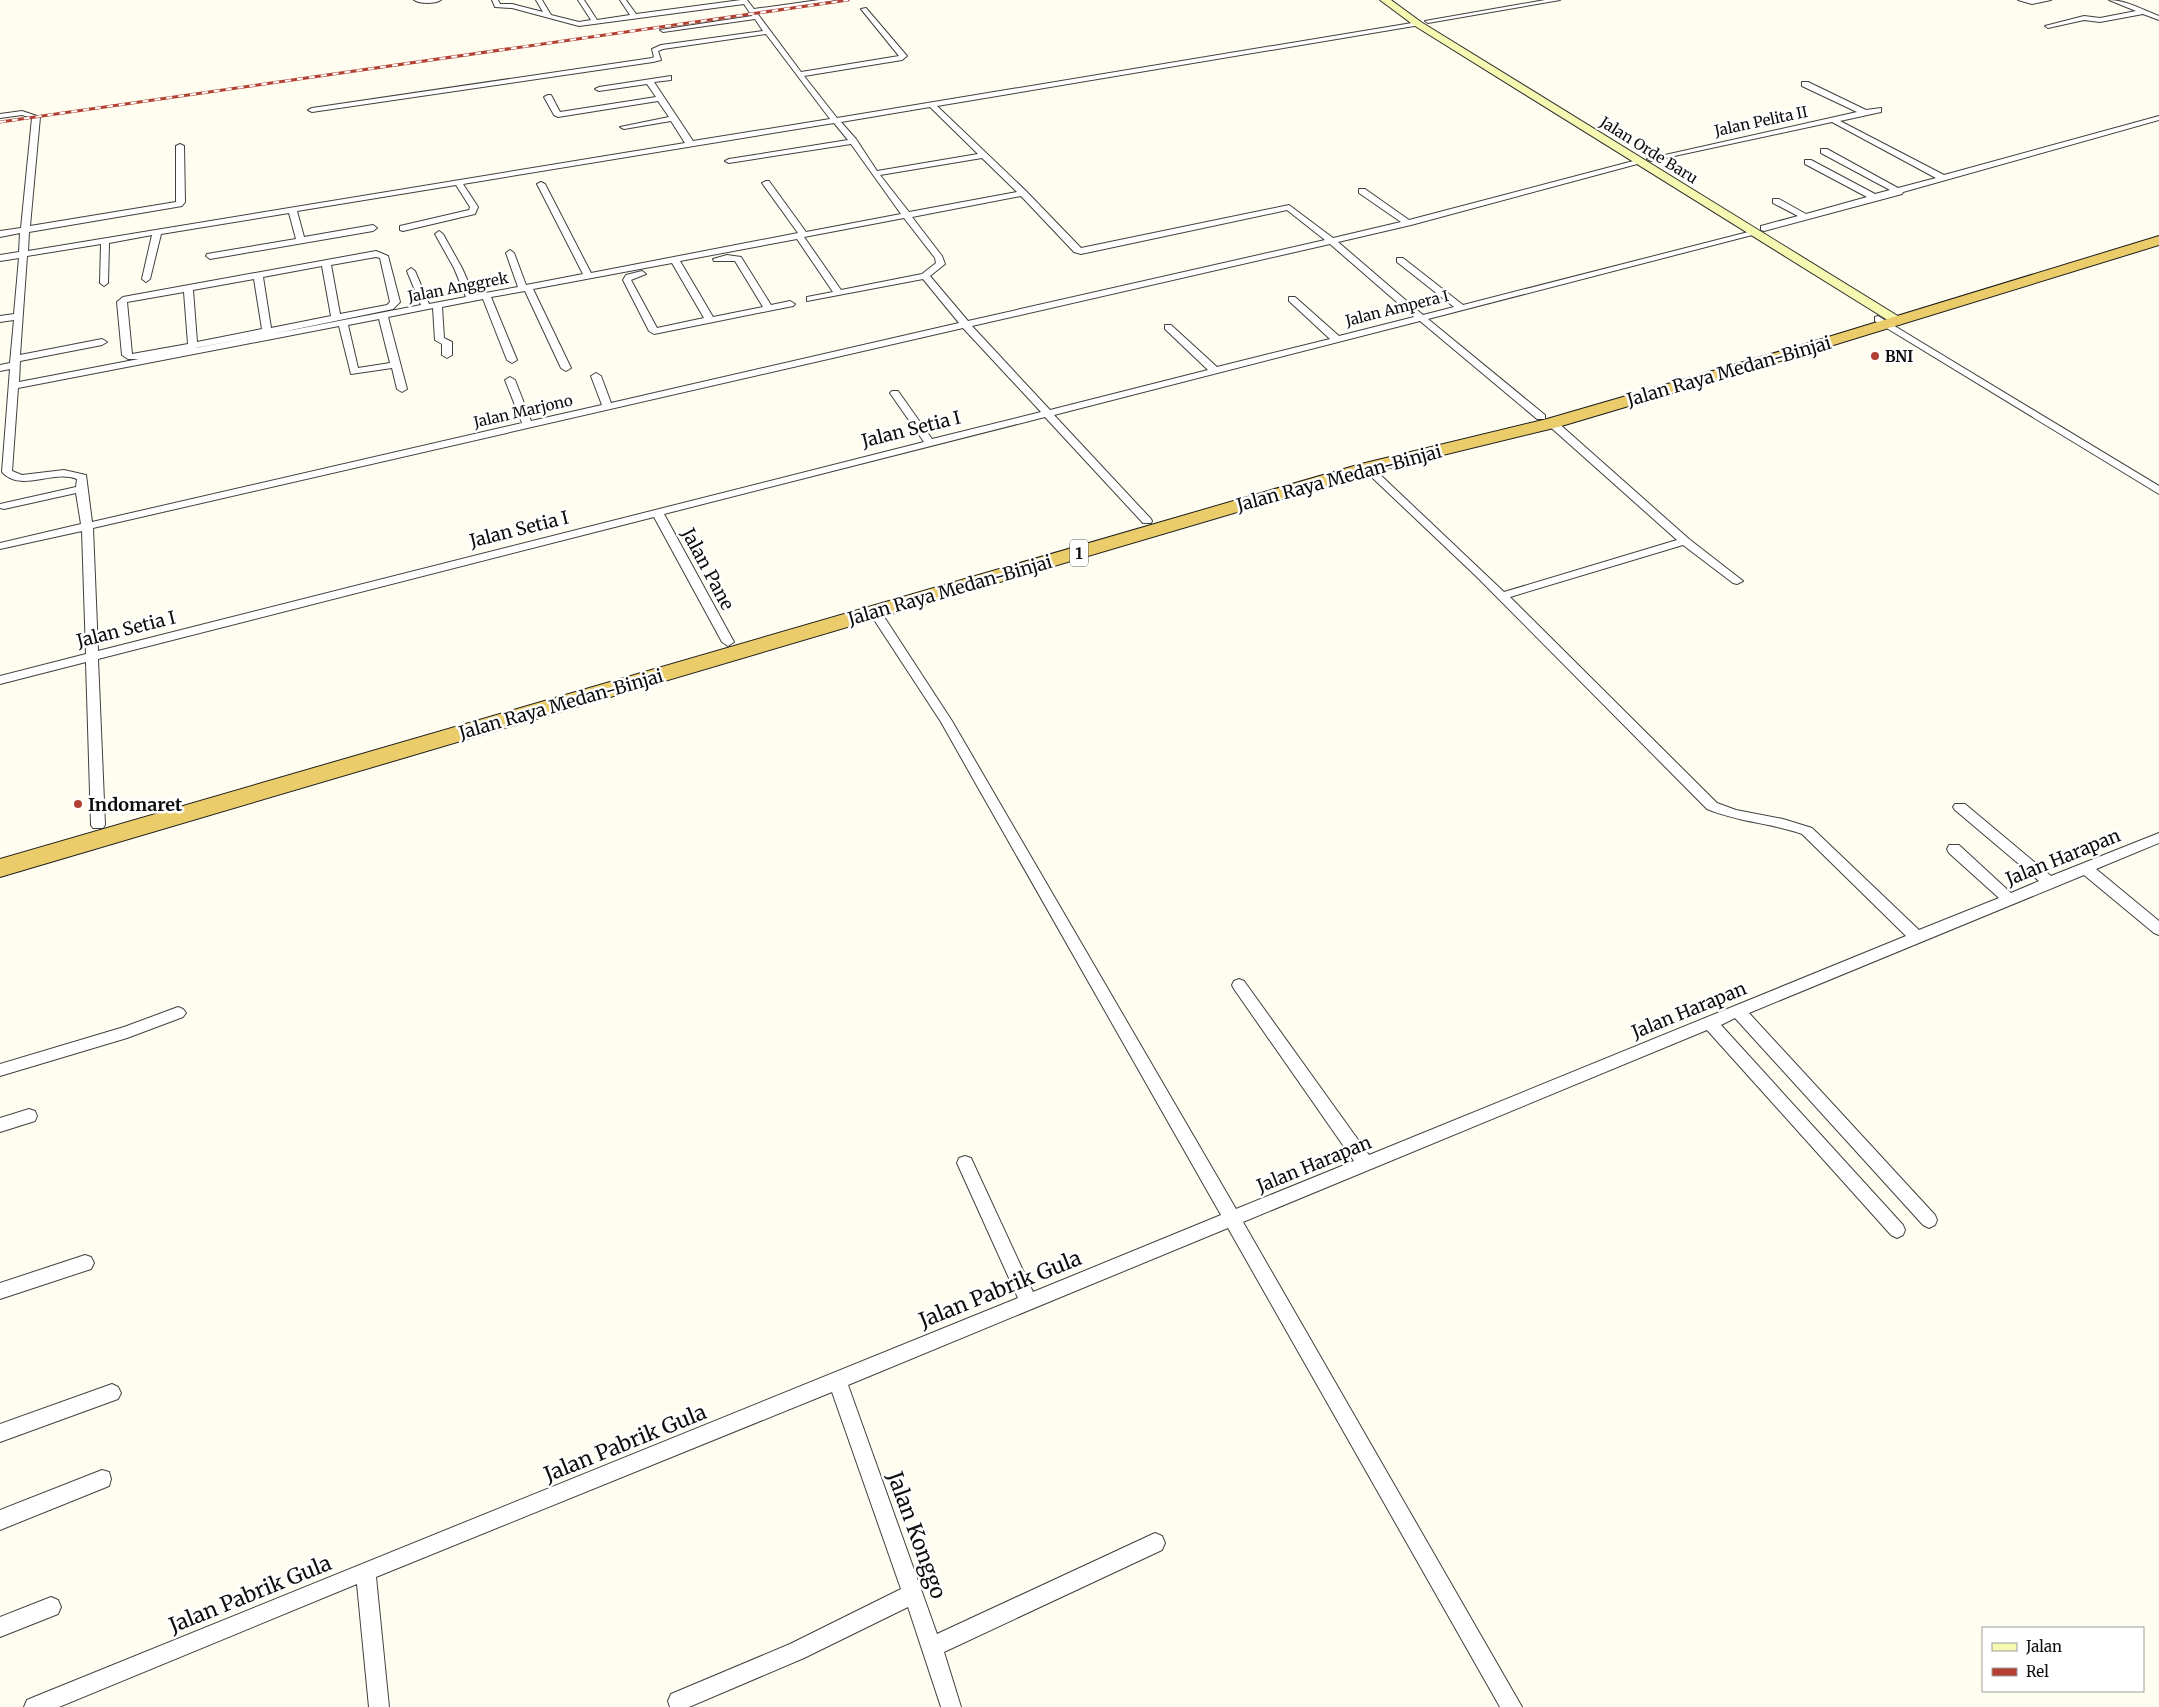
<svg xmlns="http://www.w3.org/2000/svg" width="2159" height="1707" viewBox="0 0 2159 1707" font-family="Merriweather,serif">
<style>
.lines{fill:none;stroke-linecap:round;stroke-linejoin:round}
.minor-casing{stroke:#404040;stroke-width:2}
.secondary-casing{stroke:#2f2f2f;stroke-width:2}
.trunk-casing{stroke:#1e1e1e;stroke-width:2}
.minor{fill:#fff;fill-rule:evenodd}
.secondary{fill:#f4f8b0;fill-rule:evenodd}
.trunk{fill:#eacc6a;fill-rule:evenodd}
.rail-casing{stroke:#b14032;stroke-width:3}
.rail{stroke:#fff;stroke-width:2;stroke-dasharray:6;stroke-linecap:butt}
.poi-dot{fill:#b14032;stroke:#fff;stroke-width:2}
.labels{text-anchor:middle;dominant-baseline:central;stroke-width:5;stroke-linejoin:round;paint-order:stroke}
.far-street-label{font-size:15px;fill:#0d0d0d;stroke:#fff}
.far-poi-label{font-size:15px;font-weight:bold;fill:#0d0d0d;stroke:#fff;text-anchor:start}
.shield{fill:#fff;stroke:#565656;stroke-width:1}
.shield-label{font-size:16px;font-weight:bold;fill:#0d0d0d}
.street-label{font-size:18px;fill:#0d0d0d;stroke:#fff}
.poi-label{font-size:18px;font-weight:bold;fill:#0d0d0d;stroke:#fff;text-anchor:start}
.near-street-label{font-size:21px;fill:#0d0d0d;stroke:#fff}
</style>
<rect width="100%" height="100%" fill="#fefdef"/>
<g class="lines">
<defs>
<g id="minor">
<path d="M414,0H441C435,4 420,4 414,0Z"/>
<path d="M492,0H498L500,4H512L543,12L536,0H542L551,15L579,22L591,20L578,0H584L597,20L630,15L620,0H626L636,14L741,0H747L754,9L819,0H836L757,13L801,72L899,56L861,9L866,8L907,56L902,60L804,76L837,118L1418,22L1421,24L1420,25L937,106L1026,191L1081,248L1289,205L1333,238L1401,222L1359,193V189H1365L1409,220L1641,159V163L1411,225L1338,242L1423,315L1454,307L1397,262V258H1403L1463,305L1756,230L1760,233L1428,319L1545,415V419H1537L1420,321L1054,415L1151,519L1152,521L1151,523H1143L1045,417L664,514L734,642L728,646L722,642L654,517L98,659L105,825L103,828H93L91,825L86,662L0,684V676L86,654L82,531L0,549V543L81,524L76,493L4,509L0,508V504L76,487L77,479C53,469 21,493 2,472L10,369L0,371V365L10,363L14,320L0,322V316L14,314L19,258L0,261V255L19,252L20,233L0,237V231L21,228L32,118L22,115L0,118V114L22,111L40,117L30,226L176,202V146L180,144L184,146L185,202L182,206L29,232L28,251L685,143L671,121L624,129L620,127L669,117L658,101L558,117L554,115L544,97L548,95H551L560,112L656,97L647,84L599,91L595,89L599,87L671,76V80L654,82L693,141L830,119L766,34L663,49L658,51L661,60L653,62L312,112L308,110L312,108L652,58L654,57L652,49L661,45L763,31L755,19L663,32L660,30L752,16L744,4L579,26L512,8L495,7ZM930,107L978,154L877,171L856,139L841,122ZM834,123L848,140L729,159L725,161L729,163L851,144L901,214L806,232L769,181H766L762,183L798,233L591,273L545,184L541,182L537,184L583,274L526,285L514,253L510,250L506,253L518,287L474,295L462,268L443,234L439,231L435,234L454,268L466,297L429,304L415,271L411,268L407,271L421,305L272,334L393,309L400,302L388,256L376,251L123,297L117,302L122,355L128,359H139L19,382L20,361L102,345L107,342L102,339L20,355L27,256L101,244L100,283L104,286L108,283L109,243L152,235L142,279L146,282L150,279L161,234L289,213L296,239L207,254L206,256L210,259L373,231L377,228L373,225L304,237L297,211L456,185L470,207L469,210L400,226V230L403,231L475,214L478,207L463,184ZM982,158L1017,192L909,212L880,175ZM1021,196L1074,252L1081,254L1287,210L1325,240L968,321L930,276L945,264L942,256L912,217ZM904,218L935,258L936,263L922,274L841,290L804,237ZM797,239L833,292L807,297V301L923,279L959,323L611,403L601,376L596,373L591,376L602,405L531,421L515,380L510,377L505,380L522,423L92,522L86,475L64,470L22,475L12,471L18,388L339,326L351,374L392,368L397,389L402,392L407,389L388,317L433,308L435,340L442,344V355L447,358L452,355V342L444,338L442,307L483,299L507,360L512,363L517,360L491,297L525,291L561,368L566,371L571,368L533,289L672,263L704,318L657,328L631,280L646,274L642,271L626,275L623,280L649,331L654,334L793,306L795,304L790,301L771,305L741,257L727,255L713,259L714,261H735L763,307L713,317L680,261ZM1330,244L1414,317L1339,336L1295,297H1289V301L1330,339L1217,367L1171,325H1165V329L1208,370L1050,410L972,326ZM376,257L380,258L390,302L387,305L340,314L331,265ZM322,266L331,316L271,328L263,277ZM254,279L262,329L197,342L193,290ZM184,292L188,344L132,354L127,302ZM379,319L390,363L358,368L348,325ZM963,328L1041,412L932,439L898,391H892L890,393L924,442L98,651L93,528ZM263,335L195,348H196Z"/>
<polygon points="1545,0 1560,0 1428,23 1425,21"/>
<polygon points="2018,0 2051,0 2032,4"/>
<path d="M2109,0C2126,0 2143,10 2159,16V20L2143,14L2100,22L2084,20L2048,28L2045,26L2084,16L2100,18L2136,11Z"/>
<polygon points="1802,82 1808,82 1866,110 1881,108 1881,112 1840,121 1944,175 2159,116 2159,120 1903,192 1902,194 1764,231 1761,230 1761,226 1798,216 1773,203 1773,199 1779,199 1806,214 1867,197 1805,164 1805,160 1811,160 1875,194 1890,190 1821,153 1821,149 1827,149 1898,188 1936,178 1832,122 1651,161 1647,159 1857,112 1802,86"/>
<polygon points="1878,316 2159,486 2159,494 1875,321 1875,317"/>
<path d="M1552,420L1556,421L1689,539L1743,581L1737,584L1733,583L1683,545L1510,597L1717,803L1736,810L1783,819L1812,828L1919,930L1999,898L1949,853L1947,849L1949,845H1959L2011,893L2039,881L1955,810L1953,807L1955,804H1965L2051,876L2159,833V843L2096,869L2159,921V935L2154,933L2084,875L1749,1013L1935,1215L1937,1220L1935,1225L1929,1228L1923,1225L1735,1018L1721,1025L1903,1225L1905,1230L1903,1235L1897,1238L1891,1235L1707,1030L1243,1222L1522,1707H1500L1228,1228L848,1385L937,1634L1155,1533L1162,1536L1165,1543L1162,1550L944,1652L961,1707H941L908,1607L804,1658L689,1707H670L668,1701L671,1694L790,1644L901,1589L832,1392L376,1577L389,1707H369L357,1584L59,1707H24L27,1700L34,1697L1018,1298L957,1163L959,1158L965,1156L971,1158L1033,1292L1221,1215L976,784L941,722L869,612L871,609H879L952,721L1236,1209L1354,1161L1234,989L1232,985L1234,981L1239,979L1244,981L1369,1155L1906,936L1802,834C1771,823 1738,822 1707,809L1477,577L1362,468L1367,465L1371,466L1504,592L1677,540L1548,425L1547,423Z"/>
<polygon points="178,1007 183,1009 186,1013 183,1017 127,1038 0,1076 0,1064 124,1027"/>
<polygon points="29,1109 35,1111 37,1116 35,1121 0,1132 0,1118"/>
<polygon points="85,1255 91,1257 94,1263 91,1269 0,1299 0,1283"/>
<polygon points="112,1384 118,1387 121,1393 118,1399 0,1442 0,1424"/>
<polygon points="102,1470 109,1472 111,1479 109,1486 0,1530 0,1510"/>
<polygon points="51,1597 58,1600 61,1607 58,1614 0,1637 0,1617"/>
</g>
<polygon id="secondary" points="1380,0 1391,0 1421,22 1906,321 1899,325 1894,324 1415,26"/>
<polygon id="trunk" points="2159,236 2159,245 1814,351 1558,427 1373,472 0,877 0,859 1361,464 1547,419 1802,345"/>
</defs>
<use href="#minor" class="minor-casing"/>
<use href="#secondary" class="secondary-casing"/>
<use href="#trunk" class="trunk-casing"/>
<use href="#minor" class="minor"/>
<use href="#secondary" class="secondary"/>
<use href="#trunk" class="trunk"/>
<defs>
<polyline id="rail" points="0,122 848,0"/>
</defs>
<use href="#rail" class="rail-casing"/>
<use href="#rail" class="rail"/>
</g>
<g class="poi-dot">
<circle cx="1875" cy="356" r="5"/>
<circle cx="78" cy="804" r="5"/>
</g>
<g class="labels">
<g class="far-street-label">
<text transform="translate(1761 121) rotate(-12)">Jalan Pelita II</text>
<text transform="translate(1649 150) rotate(32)">Jalan Orde Baru</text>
<text transform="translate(458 287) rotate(-11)">Jalan Anggrek</text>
<text transform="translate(1397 308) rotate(-14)">Jalan Ampera I</text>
<text transform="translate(523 411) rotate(-13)">Jalan Marjono</text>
</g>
<g class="far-poi-label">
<text x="1885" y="356">BNI</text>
</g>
<rect class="shield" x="1070" y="539.5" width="18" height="27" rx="4"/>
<g class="shield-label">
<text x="1079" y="553">1</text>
</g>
<g class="street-label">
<text transform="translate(1729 371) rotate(-16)">Jalan Raya Medan-Binjai</text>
<text transform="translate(911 429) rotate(-14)">Jalan Setia I</text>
<text transform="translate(1339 478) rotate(-15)">Jalan Raya Medan-Binjai</text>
<text transform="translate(519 529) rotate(-14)">Jalan Setia I</text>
<text transform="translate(708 569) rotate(62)">Jalan Pane</text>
<text transform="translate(950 590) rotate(-16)">Jalan Raya Medan-Binjai</text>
<text transform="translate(126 629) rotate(-14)">Jalan Setia I</text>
<text transform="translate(561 704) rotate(-16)">Jalan Raya Medan-Binjai</text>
<text transform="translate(2063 857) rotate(-22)">Jalan Harapan</text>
<text transform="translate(1689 1010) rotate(-22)">Jalan Harapan</text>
<text transform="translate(1314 1164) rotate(-22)">Jalan Harapan</text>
</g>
<g class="poi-label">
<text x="88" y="804">Indomaret</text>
</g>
<g class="near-street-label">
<text transform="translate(1000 1289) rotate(-22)">Jalan Pabrik Gula</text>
<text transform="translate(625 1443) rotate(-22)">Jalan Pabrik Gula</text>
<text transform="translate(917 1535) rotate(70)">Jalan Konggo</text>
<text transform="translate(250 1594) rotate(-22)">Jalan Pabrik Gula</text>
</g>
</g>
<rect x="1982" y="1627" width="162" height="65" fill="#ffffff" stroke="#9e9e9e"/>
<rect x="1992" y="1643" width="25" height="8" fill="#f4f8b0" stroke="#9e9e9e"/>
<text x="2026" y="1652" font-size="15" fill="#0d0d0d">Jalan</text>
<rect x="1992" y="1668" width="25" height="8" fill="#b14032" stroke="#9e9e9e"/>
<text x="2026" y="1677" font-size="15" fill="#0d0d0d">Rel</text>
</svg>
